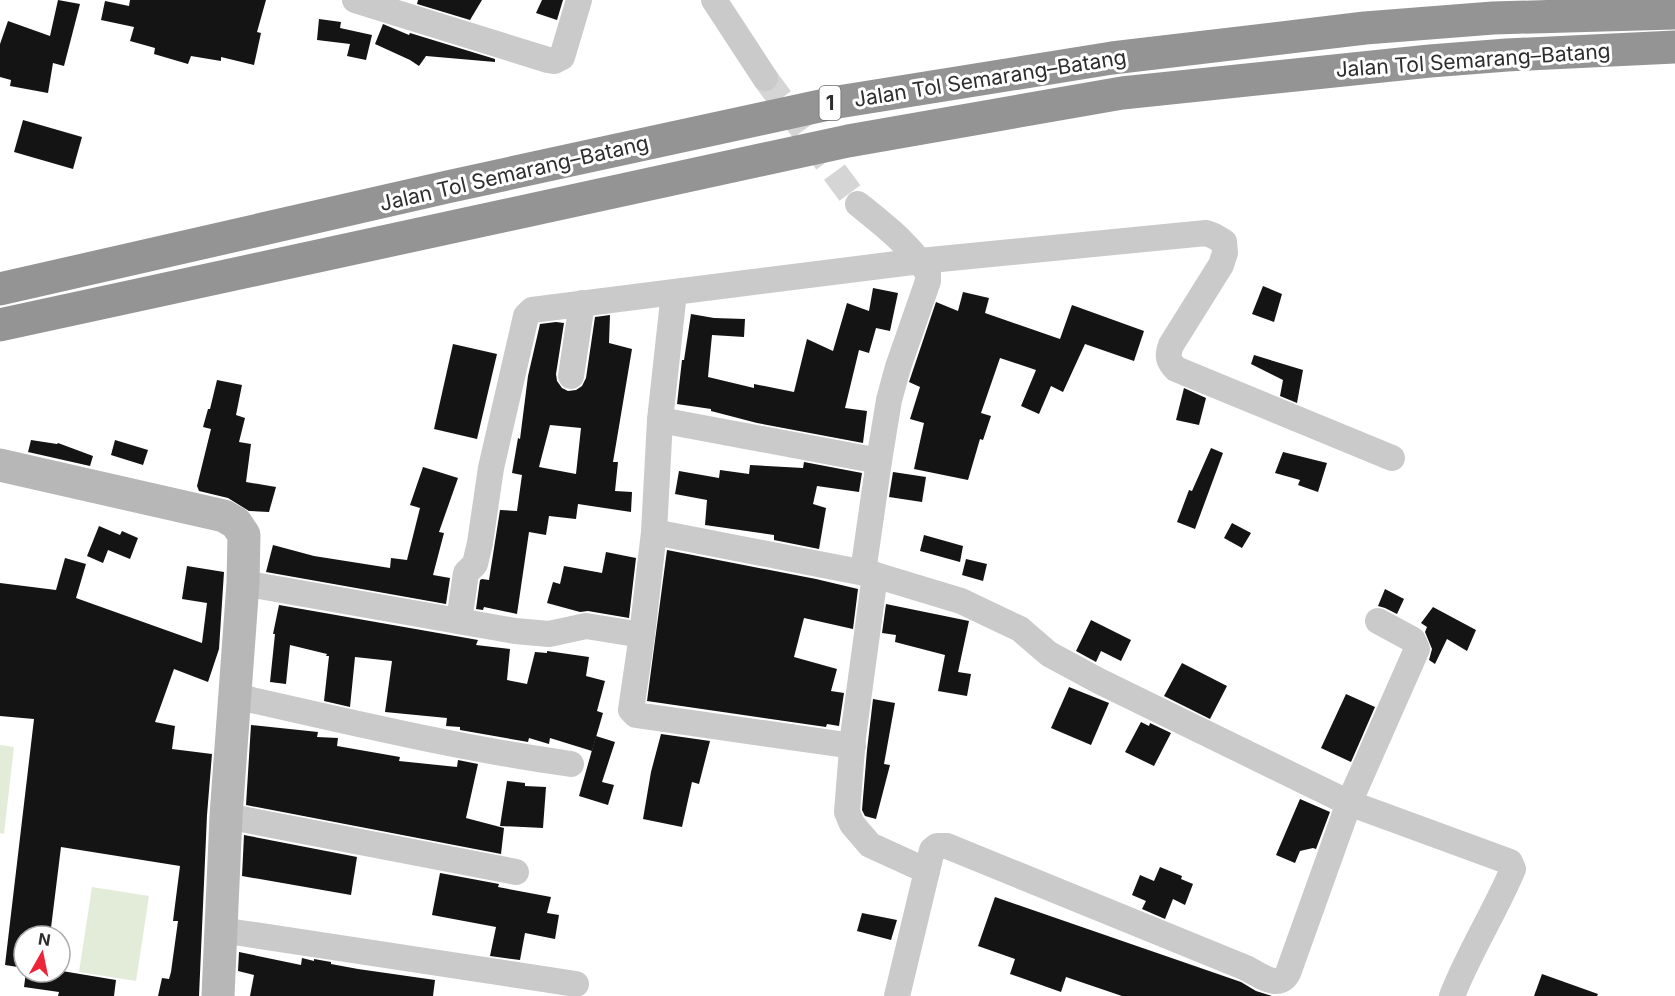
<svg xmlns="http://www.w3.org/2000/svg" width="1675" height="996" viewBox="0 0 1675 996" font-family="Inter,sans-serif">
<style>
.green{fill:#e3ebd9}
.building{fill:#141414;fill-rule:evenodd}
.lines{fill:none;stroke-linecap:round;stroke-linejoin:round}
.street-tunnel{stroke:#d5d5d5;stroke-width:26;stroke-dasharray:26 13;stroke-linecap:butt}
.street{stroke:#cacaca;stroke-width:26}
.secondary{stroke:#b7b7b7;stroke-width:33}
.highway{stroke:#949494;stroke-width:33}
.labels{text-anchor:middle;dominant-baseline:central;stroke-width:6;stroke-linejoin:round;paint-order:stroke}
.shield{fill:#fff;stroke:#6c6c6c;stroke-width:1.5}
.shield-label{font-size:20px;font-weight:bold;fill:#2d2d2d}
.street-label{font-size:21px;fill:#2d2d2d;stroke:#fff}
</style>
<rect width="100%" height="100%" fill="#fff"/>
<g class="green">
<polygon points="0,745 14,747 4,834 0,833"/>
<polygon points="92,887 149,896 136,981 79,972"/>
</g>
<g class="building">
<polygon points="58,0 80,4 64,66 53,63 48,93 10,86 11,80 0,77 0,44 8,21 50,36"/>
<polygon points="130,0 266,0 257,32 261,33 254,65 221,57 221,61 191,56 188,64 154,54 155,48 130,41 134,27 101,20 105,1 129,6"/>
<polygon points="418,0 482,0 470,20 417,4"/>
<polygon points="542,0 563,0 557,20 536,13"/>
<polygon points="319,19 341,22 340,28 372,35 366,60 347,56 350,44 317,40"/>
<polygon points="383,24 409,35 410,33 495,59 495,62 426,56 419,66 410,60 375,44"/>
<polygon points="23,120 82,137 73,169 14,152"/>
<polygon points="1263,286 1282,294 1274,322 1252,314"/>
<polygon points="873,288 898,293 890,331 876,328 869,353 859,350 845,408 867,411 863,443 757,423 711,411 711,409 677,404 682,360 684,360 691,314 714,318 745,319 744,337 712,335 708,377 754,388 754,384 794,392 807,339 833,351 847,303 869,311"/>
<polygon points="963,292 989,298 985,313 1060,339 1072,305 1144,331 1134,361 1085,344 1063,392 1051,386 1039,414 1021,406 1036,370 1000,358 981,413 991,416 983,440 980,439 968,480 914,469 924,423 910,419 920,387 909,382 936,302 958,311"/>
<path d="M610,315L609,343L632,349L613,462H618L615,491L632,492L631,512L578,504L576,519L549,516L546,535L529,532L517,614L484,607L483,610L476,609L480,580L482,579L489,580L500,510L517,511L522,475L512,473L518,438L520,439L528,376L540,324L556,322L564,323L556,374L557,381L562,388L568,391L576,390L582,386L586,378L595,317ZM550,425L581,428L576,474L539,467Z"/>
<polygon points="453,344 497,354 477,439 434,429"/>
<polygon points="1254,355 1303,370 1297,403 1280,396 1283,380 1251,364"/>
<polygon points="217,380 242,385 236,415 245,418 239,442 251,444 246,482 276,487 269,512 249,511 228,498 199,491 197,486 211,429 203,427 208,409 210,409"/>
<polygon points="1184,388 1206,398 1199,425 1176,420"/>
<polygon points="31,440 57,444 58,443 93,456 90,466 28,452"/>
<polygon points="115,440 148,450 143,465 111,455"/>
<polygon points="1211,448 1223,453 1195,529 1177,522 1189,490 1192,491"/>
<polygon points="1283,452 1327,463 1318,492 1298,485 1300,480 1275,473"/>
<polygon points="804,462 862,473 859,492 817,486 813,504 826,508 819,549 774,540 774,535 705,525 707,500 675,494 679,471 719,478 720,470 749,474 750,465 803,468"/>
<polygon points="423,467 458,478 439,532 444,533 433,575 450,578 446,604 266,572 273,545 314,556 390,568 391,558 407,560 420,508 410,505"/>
<polygon points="893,472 926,477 922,502 889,497"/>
<polygon points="1232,523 1251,533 1242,548 1224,538"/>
<polygon points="99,526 120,535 122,531 138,538 130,559 108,550 103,563 87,556"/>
<polygon points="924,535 963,546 960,562 920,551"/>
<polygon points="667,550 816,579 858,589 853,629 804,618 794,657 837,669 831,691 844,693 839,726 827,724 826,727 647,701"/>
<polygon points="606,552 636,558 629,618 588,611 580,612 547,603 553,582 560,584 564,566 602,573"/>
<polygon points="65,558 86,564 76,598 202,643 207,603 182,599 187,566 224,572 219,649 208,682 174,669 155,722 175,726 172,749 212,754 207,815 199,996 158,996 162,978 169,979 171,972 178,921 173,921 180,866 61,847 50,936 24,936 24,968 5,965 34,719 0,716 0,583 56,590"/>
<polygon points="966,559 987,564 983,581 962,575"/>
<polygon points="1385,589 1404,599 1397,614 1385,608 1378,606"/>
<polygon points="886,604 969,621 958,672 971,674 967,696 938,691 945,655 895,642 896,635 882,633"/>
<polygon points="279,605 478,640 476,645 510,649 507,680 527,684 535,652 547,653 547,651 589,657 586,676 605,681 597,711 603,713 592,751 550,738 549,744 529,738 528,742 460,730 460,727 446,726 447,718 385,712 392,661 355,657 350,707 324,701 329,656 326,656 327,654 290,645 286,684 270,682 275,634 273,634"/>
<polygon points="1433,607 1476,630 1467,651 1447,639 1435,664 1429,660 1432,649 1425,632 1427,627 1421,623"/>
<polygon points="1091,620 1131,640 1121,661 1101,651 1096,662 1076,651"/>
<polygon points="1182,663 1227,686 1210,719 1164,696"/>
<polygon points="1069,687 1109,703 1091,745 1051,728"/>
<polygon points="1346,694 1375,707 1351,762 1321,748"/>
<polygon points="873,699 895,703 884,764 890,765 876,819 865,816 862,810 867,750"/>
<polygon points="1141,722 1149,726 1150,723 1171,733 1154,766 1125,752"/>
<polygon points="251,725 318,732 317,737 338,738 337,746 400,757 399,761 457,767 458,760 478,764 466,818 504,828 501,854 246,805"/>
<polygon points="661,734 710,741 699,784 692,782 682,827 643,819 651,772"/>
<polygon points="596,736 615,742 602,782 614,785 608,805 579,796"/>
<polygon points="507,781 525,783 525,786 546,787 543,828 500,826"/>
<polygon points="1300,799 1330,812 1316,849 1313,848 1300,851 1295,863 1276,855"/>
<polygon points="244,835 357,857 351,895 242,876"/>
<polygon points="1160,867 1182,876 1181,879 1193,884 1185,905 1173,899 1165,919 1142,909 1146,901 1132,895 1140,875 1154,881"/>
<polygon points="440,873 499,884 498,887 551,897 547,913 559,915 555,939 525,933 520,960 490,956 496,927 432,915"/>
<polygon points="995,897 1241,982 1256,991 1272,996 1122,996 1066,977 1061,992 1010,974 1015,959 978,946"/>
<polygon points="862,913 897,920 891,940 857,931"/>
<polygon points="239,952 301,965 302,958 314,961 314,959 331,962 331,964 358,969 435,980 433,996 250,996 254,975 238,971"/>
<polygon points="62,971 116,980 114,996 58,996 59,992 24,987 26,972 62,972"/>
<polygon points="1542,974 1598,994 1597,996 1534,996"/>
</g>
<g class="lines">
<polyline class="street-tunnel" points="765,78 858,204"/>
<g class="street">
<polyline points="355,0 548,60 554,61 562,57 579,0"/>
<polyline points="714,0 765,78"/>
<polyline points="571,376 582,303"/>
<polyline points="660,420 674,292"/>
<path d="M654,532L875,575L961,601L1020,629L1049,654L1099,681L1349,803L1510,862L1513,869C1495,912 1469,952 1452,996"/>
<polyline points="863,572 879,461"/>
<polyline points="875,575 853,737 847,812 852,824 870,845 927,871"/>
<path d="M243,583L515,631L549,634L586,626L642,635L654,532L660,420L879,461L889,400L898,367L928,281V273C908,243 885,226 858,204"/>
<path d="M459,621L466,573L475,564L480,543L491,468L526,316L532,310L920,261L1206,233L1214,236L1224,242L1225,253L1221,265L1171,345C1167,356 1168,361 1176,369L1392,458"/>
<polyline points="642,635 631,710 636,715 853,746"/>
<path d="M234,696C346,721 457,748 571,764"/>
<polyline points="226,816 516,872"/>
<polyline points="221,930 576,984"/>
<path d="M897,996L932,850L937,846H947L1246,968C1258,974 1279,991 1288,973L1349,803L1417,649L1413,640L1378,621"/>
</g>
<polyline class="secondary" points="0,465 224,516 236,523 244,535 243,583 226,816 218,996"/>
<g class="highway">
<polyline points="0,289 447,187 838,102 1112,58 1365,28 1493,18 1675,13"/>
<polyline points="0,325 848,141 1122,93 1430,61 1507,55 1675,47"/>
</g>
</g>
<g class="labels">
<rect class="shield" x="819.5" y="86" width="21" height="34" rx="4.5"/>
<g class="shield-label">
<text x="830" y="103">1</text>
</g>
<g class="street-label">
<text transform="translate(1473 60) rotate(-4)">Jalan Tol Semarang–Batang</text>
<text transform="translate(990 78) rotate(-9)">Jalan Tol Semarang–Batang</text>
<text transform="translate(514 173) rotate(-13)">Jalan Tol Semarang–Batang</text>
</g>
</g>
<g transform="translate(42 954) rotate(9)"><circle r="28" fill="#ffffff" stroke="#ababab" stroke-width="1.5"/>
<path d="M0-4.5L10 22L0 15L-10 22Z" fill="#ec2638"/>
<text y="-9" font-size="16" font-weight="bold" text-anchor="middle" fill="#2d2d2d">N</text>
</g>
</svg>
